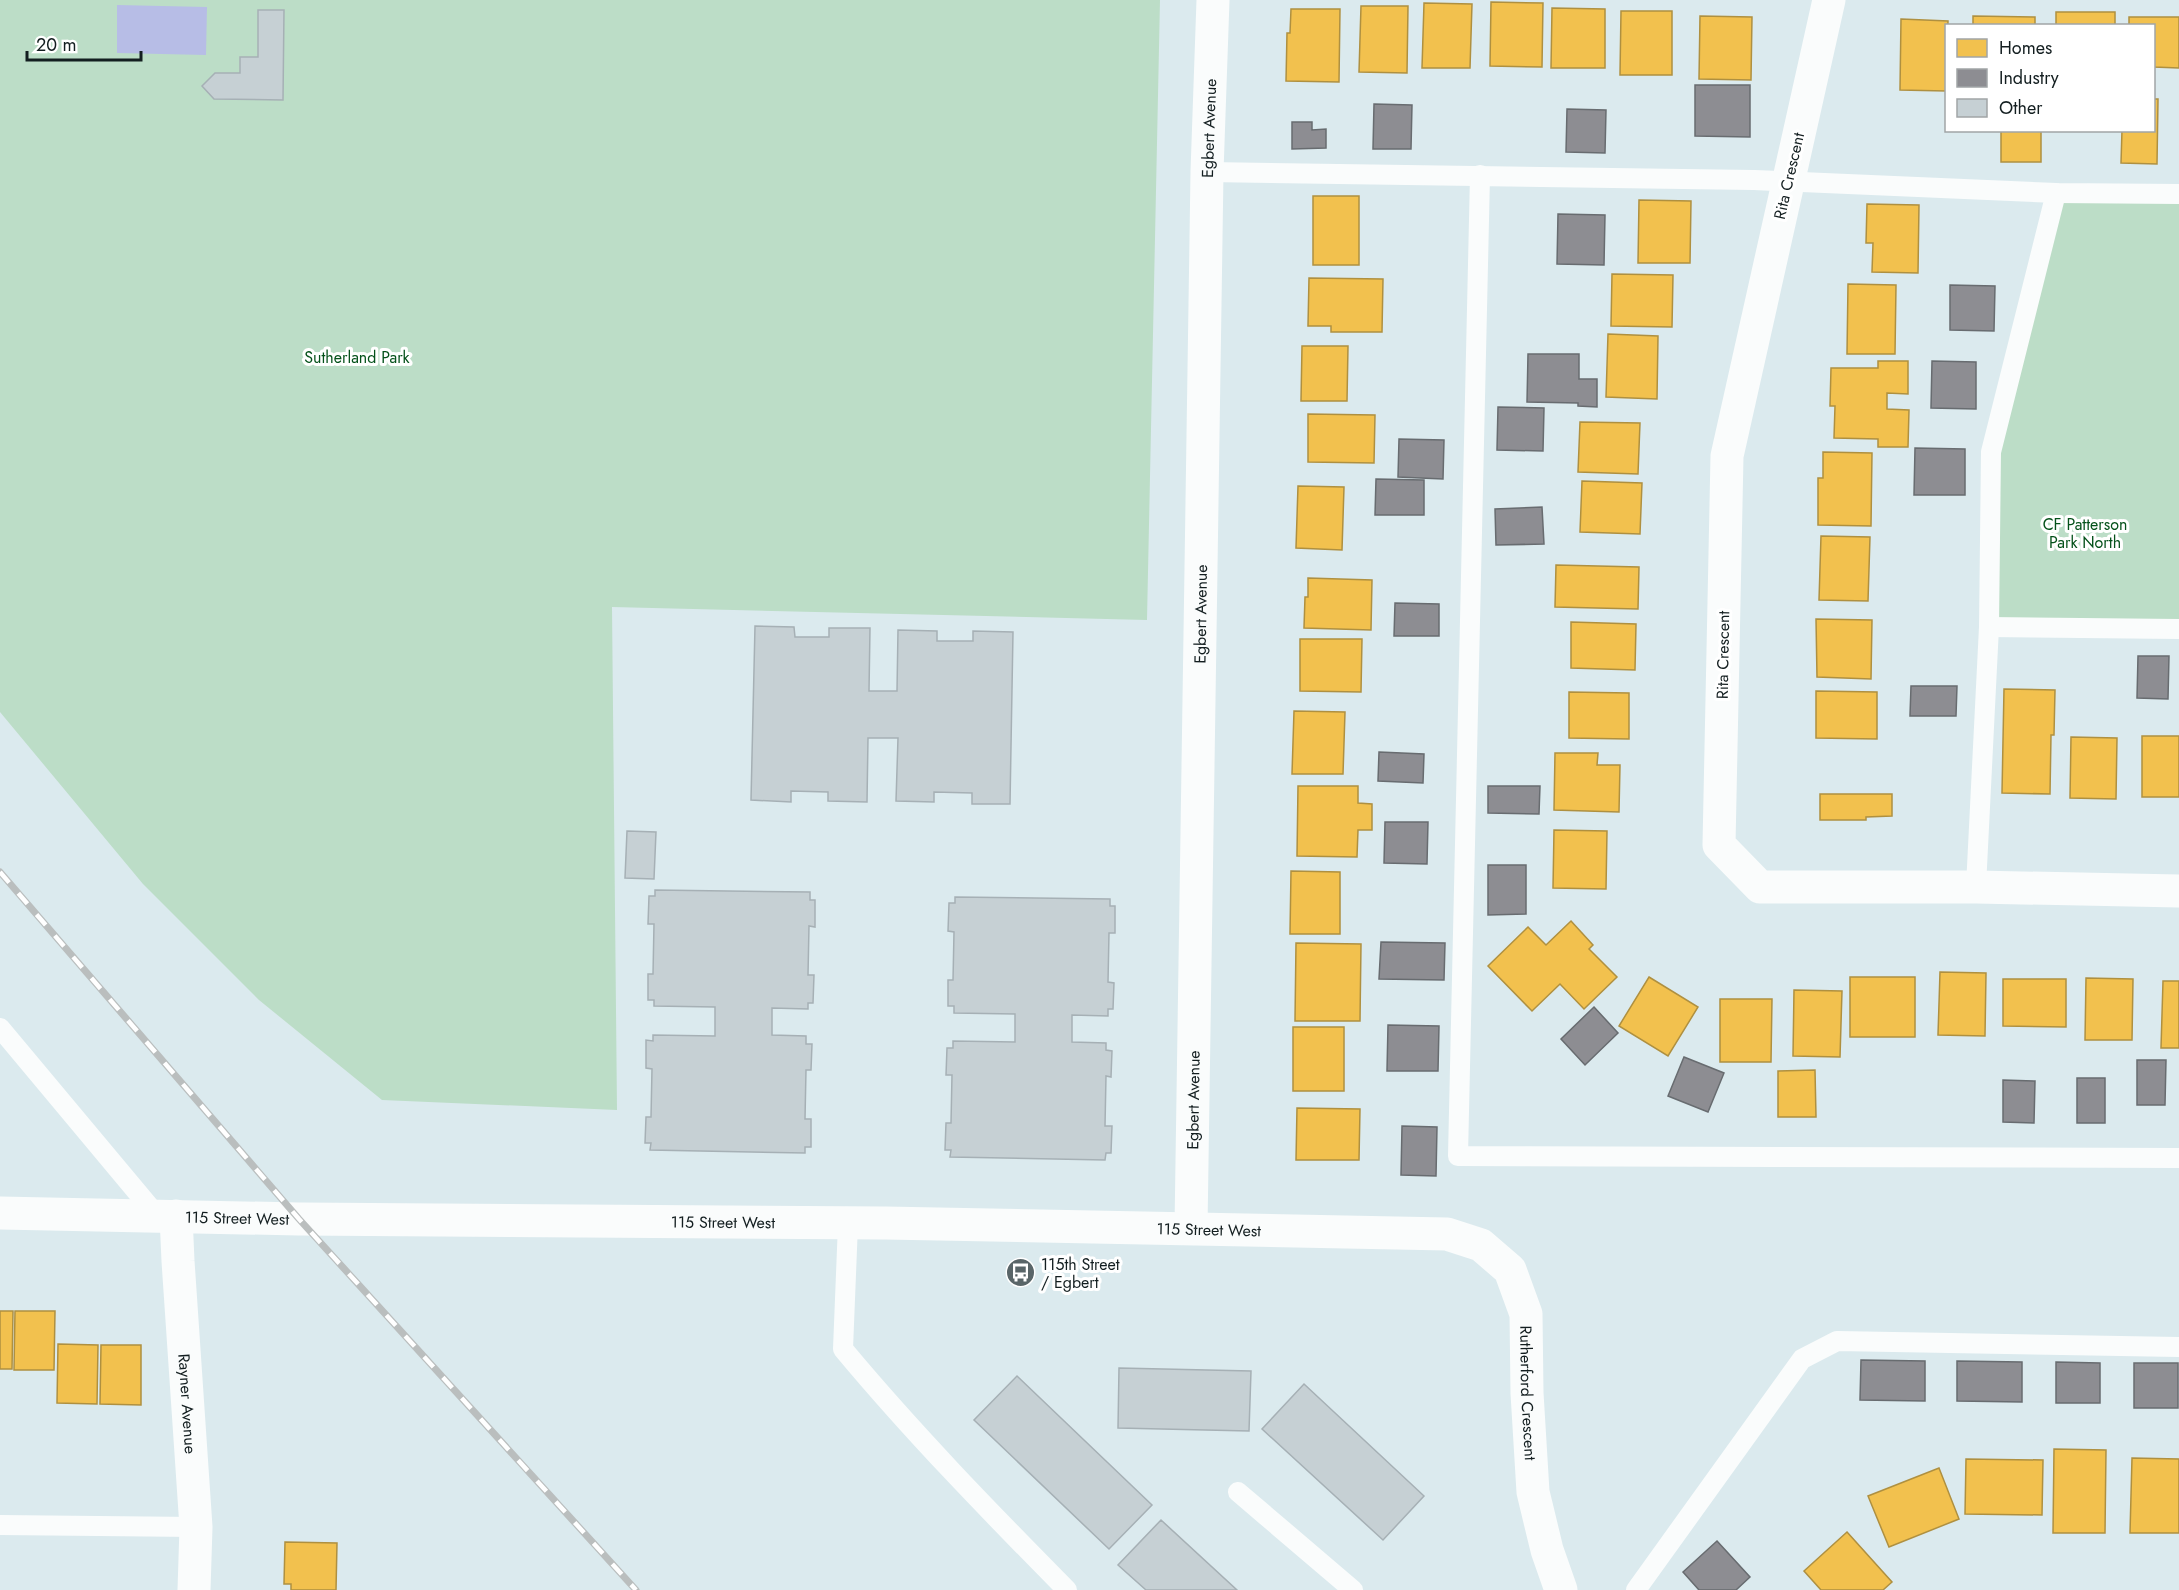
<svg xmlns="http://www.w3.org/2000/svg" width="2179" height="1590" viewBox="0 0 2179 1590" font-family="Jost,sans-serif">
<style>
.green{fill:#bcddc7}
.water{fill:#b7bde6}
.homes{fill:#f2c14e;stroke:#af9040;stroke-width:1.5}
.industry{fill:#8d8d92;stroke:#686c70;stroke-width:1.5}
.building{fill:#c6d0d4;stroke:#a6b0b5;stroke-width:1.5}
.lines{fill:none;stroke-linecap:round;stroke-linejoin:round}
.lane{stroke:#fafcfc;stroke-width:20}
.street{stroke:#fafcfc;stroke-width:33}
.rail-casing{stroke:#babebe;stroke-width:7}
.rail{stroke:#fff;stroke-width:4.5;stroke-dasharray:14;stroke-linecap:butt}
.labels{text-anchor:middle;dominant-baseline:central;stroke-width:6;stroke-linejoin:round;paint-order:stroke}
.street-label{font-size:16px;fill:#131e20;stroke:#fff}
.park-label{font-size:16px;fill:#04511a;stroke:#fff}
.poi-label{font-size:16px;fill:#131e20;stroke:#fff;text-anchor:start}
</style>
<rect width="100%" height="100%" fill="#dbeaee"/>
<g class="green">
<polygon points="0,0 1160,0 1147,620 612,607 617,1110 382,1100 259,1000 143,884 0,712"/>
<polygon points="2056,193 2179,194 2179,629 1989,627 1991,452"/>
</g>
<polygon class="water" points="117,5 207,7 206,55 117,53"/>
<g class="homes">
<polygon points="1491,2 1543,3 1542,67 1490,66"/>
<polygon points="1424,3 1472,4 1470,68 1422,68"/>
<polygon points="1361,6 1408,6 1407,73 1359,72"/>
<polygon points="1552,8 1605,9 1605,68 1551,68"/>
<polygon points="1291,9 1340,9 1339,82 1286,81 1287,33 1290,33"/>
<polygon points="1621,11 1672,11 1672,75 1620,75"/>
<rect x="2056" y="12" width="59" height="14"/>
<polygon points="1700,16 1752,17 1751,80 1699,79"/>
<polygon points="1973,16 2035,17 2035,26 1973,26"/>
<polygon points="2129,17 2179,17 2179,68 2154,67 2154,26 2129,26"/>
<polygon points="1901,19 1948,21 1946,91 1900,90"/>
<polygon points="2154,99 2158,99 2157,164 2121,163 2122,130 2154,130"/>
<rect x="2001" y="130" width="40" height="32"/>
<rect x="1313" y="196" width="46" height="69"/>
<polygon points="1639,200 1691,201 1690,263 1638,263"/>
<polygon points="1867,204 1919,205 1918,273 1872,272 1873,243 1866,243"/>
<polygon points="1612,274 1673,275 1672,327 1611,326"/>
<polygon points="1309,278 1383,279 1382,332 1331,332 1331,326 1308,326"/>
<polygon points="1848,284 1896,285 1895,354 1847,354"/>
<polygon points="1608,334 1658,336 1657,399 1606,397"/>
<polygon points="1302,346 1348,346 1347,401 1301,401"/>
<polygon points="1878,361 1908,361 1908,394 1887,393 1887,409 1909,410 1908,447 1878,447 1878,439 1834,438 1835,406 1830,406 1831,368 1878,368"/>
<polygon points="1308,414 1375,415 1374,463 1308,462"/>
<polygon points="1580,422 1640,423 1638,474 1578,472"/>
<polygon points="1823,452 1872,453 1871,526 1818,525 1818,478 1823,478"/>
<polygon points="1582,481 1642,483 1640,534 1580,532"/>
<polygon points="1298,486 1344,487 1342,550 1296,548"/>
<polygon points="1821,536 1870,537 1868,601 1819,600"/>
<polygon points="1556,565 1639,567 1638,609 1555,607"/>
<polygon points="1308,578 1372,580 1371,630 1304,628 1305,597 1308,597"/>
<polygon points="1816,619 1872,620 1871,679 1817,677"/>
<polygon points="1571,622 1636,624 1635,670 1571,668"/>
<polygon points="1300,639 1362,639 1361,692 1300,691"/>
<polygon points="2004,689 2055,690 2054,735 2051,735 2050,794 2002,793"/>
<polygon points="1816,691 1877,692 1877,739 1816,738"/>
<polygon points="1569,692 1629,693 1629,739 1569,738"/>
<polygon points="1294,711 1345,712 1343,774 1292,774"/>
<rect x="2142" y="736" width="37" height="61"/>
<polygon points="2071,737 2117,738 2116,799 2070,798"/>
<polygon points="1555,753 1598,753 1597,765 1620,765 1619,812 1554,810"/>
<polygon points="1298,786 1358,786 1358,803 1372,804 1372,830 1358,830 1357,857 1297,856"/>
<polygon points="1820,794 1892,794 1892,816 1866,817 1866,820 1820,820"/>
<polygon points="1554,830 1607,831 1606,889 1553,888"/>
<polygon points="1291,871 1340,872 1340,934 1290,934"/>
<polygon points="1571,921 1593,945 1589,949 1617,977 1584,1009 1560,984 1532,1011 1488,966 1528,927 1546,945"/>
<polygon points="1296,943 1361,944 1360,1021 1295,1021"/>
<polygon points="1940,972 1986,973 1985,1036 1938,1035"/>
<polygon points="1649,977 1698,1007 1668,1056 1619,1026"/>
<rect x="1850" y="977" width="65" height="60"/>
<polygon points="2086,978 2133,979 2132,1040 2085,1040"/>
<polygon points="2003,979 2066,979 2066,1027 2003,1026"/>
<polygon points="2163,981 2179,981 2179,1048 2161,1048"/>
<polygon points="1794,990 1842,991 1840,1057 1793,1056"/>
<polygon points="1720,999 1772,999 1771,1062 1720,1062"/>
<rect x="1293" y="1027" width="51" height="64"/>
<polygon points="1815,1070 1816,1117 1778,1117 1778,1071"/>
<polygon points="1297,1108 1360,1109 1359,1160 1296,1160"/>
<polygon points="0,1311 13,1311 12,1369 0,1369"/>
<polygon points="15,1311 55,1311 54,1370 14,1370"/>
<polygon points="58,1344 98,1345 97,1404 57,1403"/>
<polygon points="101,1345 141,1345 141,1405 100,1404"/>
<polygon points="2054,1449 2106,1450 2105,1533 2053,1533"/>
<polygon points="2132,1458 2179,1459 2179,1533 2130,1533"/>
<polygon points="1966,1459 2043,1460 2042,1515 1965,1514"/>
<polygon points="1939,1468 1959,1519 1889,1547 1868,1496"/>
<polygon points="1847,1532 1892,1582 1883,1590 1821,1590 1804,1571"/>
<polygon points="285,1542 337,1543 336,1590 291,1590 291,1584 284,1584"/>
</g>
<g class="industry">
<polygon points="1695,85 1750,85 1750,137 1695,136"/>
<polygon points="1374,104 1412,105 1411,149 1373,149"/>
<polygon points="1567,109 1606,110 1605,153 1566,152"/>
<polygon points="1292,122 1312,122 1312,130 1326,129 1326,148 1292,149"/>
<polygon points="1558,214 1605,215 1604,265 1557,264"/>
<polygon points="1950,285 1995,286 1994,331 1950,330"/>
<polygon points="1528,354 1579,354 1579,379 1597,379 1597,407 1578,406 1578,403 1527,402"/>
<polygon points="1932,361 1976,362 1976,409 1931,408"/>
<polygon points="1498,407 1544,408 1543,451 1497,450"/>
<polygon points="1399,439 1444,440 1443,479 1398,477"/>
<polygon points="1915,448 1965,449 1965,495 1914,495"/>
<polygon points="1376,479 1424,480 1424,515 1375,515"/>
<polygon points="1542,507 1544,544 1496,545 1495,509"/>
<polygon points="1395,603 1439,604 1439,636 1394,636"/>
<polygon points="2138,656 2169,656 2168,699 2137,698"/>
<polygon points="1911,686 1957,686 1956,716 1910,716"/>
<polygon points="1379,752 1424,754 1423,783 1378,781"/>
<polygon points="1488,786 1540,786 1539,814 1488,813"/>
<polygon points="1385,822 1428,822 1427,864 1384,863"/>
<polygon points="1488,865 1526,865 1526,914 1488,915"/>
<polygon points="1381,942 1445,943 1444,980 1379,979"/>
<polygon points="1594,1007 1618,1033 1585,1065 1561,1039"/>
<polygon points="1388,1025 1439,1026 1438,1071 1387,1071"/>
<polygon points="1684,1057 1724,1073 1708,1112 1668,1096"/>
<polygon points="2137,1060 2166,1060 2165,1105 2137,1105"/>
<rect x="2077" y="1078" width="28" height="45"/>
<polygon points="2003,1080 2035,1081 2034,1123 2003,1122"/>
<polygon points="1402,1126 1437,1127 1436,1176 1401,1175"/>
<polygon points="1861,1360 1925,1361 1925,1401 1860,1400"/>
<polygon points="1957,1361 2022,1362 2022,1402 1957,1401"/>
<polygon points="2056,1362 2100,1363 2100,1403 2056,1403"/>
<rect x="2134" y="1363" width="44" height="45"/>
<polygon points="1717,1541 1750,1577 1736,1590 1699,1590 1683,1572"/>
</g>
<g class="building">
<polygon points="258,10 284,10 283,100 214,99 202,86 215,73 240,73 240,57 258,57"/>
<polygon points="755,626 794,627 795,637 829,637 829,628 870,628 869,691 897,691 898,630 937,631 937,641 973,641 973,631 1013,632 1010,804 972,804 972,793 934,792 934,802 896,801 898,738 868,738 867,802 828,801 828,792 791,791 791,802 751,800"/>
<polygon points="627,831 656,832 654,879 625,878"/>
<polygon points="655,890 810,892 810,900 815,900 815,927 809,926 808,975 814,975 813,1003 808,1003 808,1009 772,1008 772,1035 806,1036 806,1044 812,1044 811,1070 806,1070 805,1119 811,1119 811,1147 805,1147 805,1153 650,1150 651,1143 645,1143 646,1117 651,1117 652,1069 646,1068 646,1040 653,1041 653,1035 715,1036 715,1007 654,1006 654,1000 648,1000 648,974 653,974 654,924 648,924 649,896 655,896"/>
<polygon points="955,897 1110,899 1110,906 1115,906 1115,933 1109,933 1108,982 1114,983 1113,1009 1108,1009 1108,1016 1072,1015 1072,1042 1106,1043 1106,1050 1112,1051 1111,1077 1106,1076 1105,1126 1112,1126 1111,1153 1106,1153 1105,1160 950,1157 951,1150 945,1150 946,1123 951,1123 952,1075 946,1075 947,1048 953,1048 953,1041 1015,1042 1015,1014 954,1013 954,1006 948,1006 948,980 953,980 954,932 948,931 949,903 955,903"/>
<polygon points="1119,1368 1251,1371 1249,1431 1118,1428"/>
<polygon points="1017,1376 1152,1505 1109,1549 974,1420"/>
<polygon points="1304,1384 1424,1496 1383,1540 1262,1429"/>
<polygon points="1161,1520 1237,1590 1146,1590 1118,1565"/>
</g>
<g class="lines">
<g class="lane">
<polyline points="1207,172 1754,180 2056,193 2179,194"/>
<polyline points="1480,175 1458,1156 2179,1158"/>
<polyline points="1989,627 2179,629"/>
<polyline points="1976,887 1989,627 1991,452 2056,193"/>
<polyline points="0,1028 158,1217"/>
<path d="M848,1224L843,1349C913,1433 990,1512 1067,1590"/>
<polyline points="1238,1492 1353,1590"/>
<polyline points="0,1525 196,1527"/>
<polyline points="1636,1590 1802,1359 1837,1341 2179,1347"/>
</g>
<g class="street">
<polyline points="1829,0 1727,456 1719,845 1760,887 1976,887 2179,891"/>
<path id="s1" d="M0,1213L299,1219L885,1223L1447,1234L1481,1245L1510,1270L1526,1314L1527,1393L1533,1492L1547,1550L1561,1590"/>
<path id="s2" d="M176,1216L178,1261L196,1527L194,1590"/>
<path id="s3" d="M1191,1228L1207,172L1213,0"/>
</g>
<defs>
<polyline id="rail" points="0,872 299,1219 636,1590"/>
</defs>
<use href="#rail" class="rail-casing"/>
<use href="#rail" class="rail"/>
</g>
<defs>
<symbol id="bus-disc" viewBox="-11 -11 22 22"><circle r="9.5" fill="#596568" stroke="#fff"/><path d="M-5-6H5V4H4V6H2V4H-2V6H-4V4H-5ZM-3.5-4V0h7V-4ZM-3.5 1.2v1.5H-2V1.2ZM2 1.2v1.5H3.5V1.2Z" fill="#fff"/></symbol>
</defs>
<g fill-rule="evenodd">
<use href="#bus-disc" x="1004" y="1256" width="33" height="33"/>
</g>
<g class="labels">
<g class="street-label">
<text stroke="none"><textPath href="#s3" startOffset="1100">Egbert Avenue</textPath></text>
<text transform="translate(1789 176) rotate(-77)">Rita Crescent</text>
<text stroke="none"><textPath href="#s3" startOffset="614">Egbert Avenue</textPath></text>
<text transform="translate(1723 655) rotate(-89)">Rita Crescent</text>
<text stroke="none"><textPath href="#s3" startOffset="128">Egbert Avenue</textPath></text>
<text stroke="none"><textPath href="#s1" startOffset="237">115 Street West</textPath></text>
<text stroke="none"><textPath href="#s1" startOffset="723">115 Street West</textPath></text>
<text stroke="none"><textPath href="#s1" startOffset="1209">115 Street West</textPath></text>
<text stroke="none"><textPath href="#s1" startOffset="1647">Rutherford Crescent</textPath></text>
<text stroke="none"><textPath href="#s2" startOffset="188">Rayner Avenue</textPath></text>
</g>
<g class="park-label">
<text x="357" y="357">Sutherland Park</text>
<text x="2085" y="524">CF Patterson<tspan x="2085" dy="18">Park North</tspan></text>
</g>
<g class="poi-label">
<text x="1041" y="1264">115th Street<tspan x="1041" dy="18">/ Egbert</tspan></text>
</g>
</g>
<rect x="1945" y="24" width="210" height="108" fill="#ffffff" stroke="#a1a5a6" stroke-width="1.5"/>
<rect x="1957" y="39" width="30" height="18" fill="#f2c14e" stroke="#a1a5a6" stroke-width="1.5"/>
<text x="1999" y="54" font-size="18" fill="#131e20">Homes</text>
<rect x="1957" y="69" width="30" height="18" fill="#8d8d92" stroke="#a1a5a6" stroke-width="1.5"/>
<text x="1999" y="84" font-size="18" fill="#131e20">Industry</text>
<rect x="1957" y="99" width="30" height="18" fill="#c6d0d4" stroke="#a1a5a6" stroke-width="1.5"/>
<text x="1999" y="114" font-size="18" fill="#131e20">Other</text>
<path d="M27 51v9h114v-9" fill="none" stroke="#131e20" stroke-width="3"/>
<text x="36" y="51" font-size="18" fill="#131e20" stroke="#ffffff" stroke-width="4.5" paint-order="stroke">20 m</text>
</svg>
